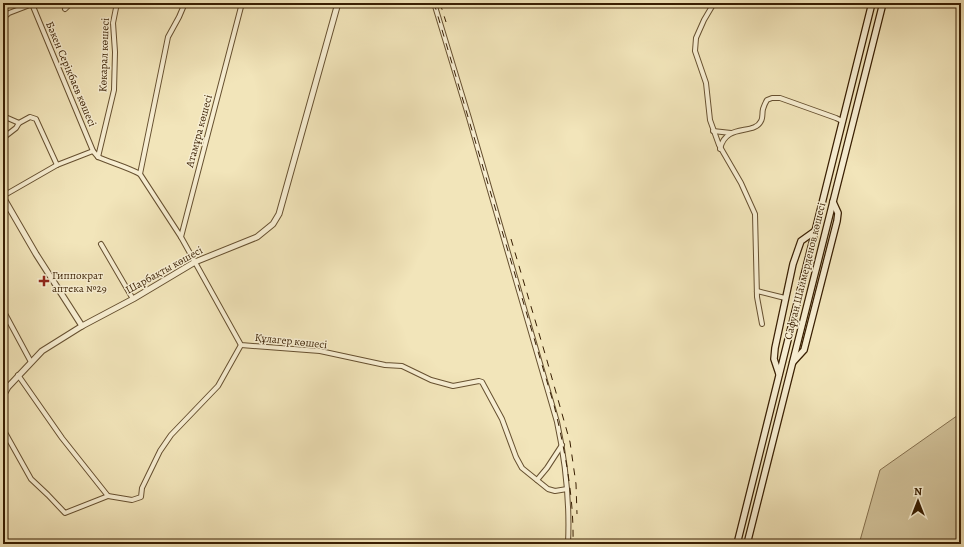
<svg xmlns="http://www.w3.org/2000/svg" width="964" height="547" viewBox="0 0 964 547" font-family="Alegreya,serif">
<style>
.green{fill:#d2c39b;stroke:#85704e}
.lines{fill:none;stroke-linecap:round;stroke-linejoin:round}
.minor-casing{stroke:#665030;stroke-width:6}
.tertiary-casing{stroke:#665030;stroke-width:7}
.secondary-casing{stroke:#381e02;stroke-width:8}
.minor{stroke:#f7eed2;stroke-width:4}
.tertiary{stroke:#f7eed2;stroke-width:5}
.secondary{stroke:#f7eed2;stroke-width:5.5}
.rail{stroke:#381e02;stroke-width:1;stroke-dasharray:7 7;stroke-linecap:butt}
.poi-dot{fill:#8f2418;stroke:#f7eed2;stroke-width:1.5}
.labels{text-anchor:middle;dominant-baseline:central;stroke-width:3;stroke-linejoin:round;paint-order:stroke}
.street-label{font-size:11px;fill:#381e02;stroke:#f7eed2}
.poi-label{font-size:11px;fill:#381e02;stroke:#f7eed2;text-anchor:start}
</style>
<rect width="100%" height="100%" fill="#f2e5ba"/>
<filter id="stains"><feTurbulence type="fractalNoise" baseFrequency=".005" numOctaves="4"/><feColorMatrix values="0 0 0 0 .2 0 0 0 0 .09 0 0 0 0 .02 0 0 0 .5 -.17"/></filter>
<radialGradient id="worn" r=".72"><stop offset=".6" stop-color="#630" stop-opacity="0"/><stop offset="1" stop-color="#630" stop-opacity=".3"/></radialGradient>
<polygon class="green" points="961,413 961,544 859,544 880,470"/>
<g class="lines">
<defs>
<g id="minor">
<polyline points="242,3 181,237 241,345 320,351 385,365 402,366 431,380 453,386 479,381 482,382 502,419 516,457 522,468 548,489 555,491 567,489"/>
<path d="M434,3L469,118L557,422C566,464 570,501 568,544"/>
<polyline points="714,3 704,20 696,38 695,51 706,83 710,120 719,145 741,183 755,214 757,297 762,324"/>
<polyline points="32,4 93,151"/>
<polyline points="65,9 71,3"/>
<polyline points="3,18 9,13 35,3"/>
<polyline points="3,116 19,123 30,117 36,119 57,165"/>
<polyline points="713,131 731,133"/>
<polyline points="3,138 16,128 19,123"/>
<path d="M720,149C726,122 754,136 761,121C763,118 762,113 763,109C764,106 765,103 767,100L772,98H780L836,118L842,121"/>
<path d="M98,157C112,163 127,167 140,174"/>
<polyline points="3,196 57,165 93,151 98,157 114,90 115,52 113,23 117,3"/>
<polyline points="181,237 140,174 168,37 179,17 185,3"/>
<polyline points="101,244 133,299"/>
<polyline points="757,291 785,298"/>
<polyline points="3,310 31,362"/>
<polyline points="3,429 31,479 48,495 65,513 108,496 62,438 18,375"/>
<polyline points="537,480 547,468 562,445"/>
<polyline points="108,496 132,500 141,497 142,488 160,451 171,435 218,386 241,345"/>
</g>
<g id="tertiary">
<polyline points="3,197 36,254 82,326"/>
<polyline points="3,396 8,387 42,351 82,326 133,299 195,262 257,237 273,224 279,214 338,3"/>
</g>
<g id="secondary">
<polyline points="793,362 804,350 837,221 838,213 833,202"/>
<polyline points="779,374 774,359 775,348 793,264 801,241 815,231"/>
<polyline points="737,544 872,3"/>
<polyline points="747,544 883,3"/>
</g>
</defs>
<use href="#minor" class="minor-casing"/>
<use href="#tertiary" class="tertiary-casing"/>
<use href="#secondary" class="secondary-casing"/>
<use href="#minor" class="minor"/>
<use href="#tertiary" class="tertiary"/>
<use href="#secondary" class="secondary"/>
<g class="rail">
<path d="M434,3L554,405C565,450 574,497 573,544"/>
<polyline points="440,3 446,22"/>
<polyline points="511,239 546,357 570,442 576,484 577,514"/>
</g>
</g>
<path class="poi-dot" d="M42 275h4v4h4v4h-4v4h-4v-4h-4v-4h4z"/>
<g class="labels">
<g class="street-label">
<text transform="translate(104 55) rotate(-88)">Көкарал көшесі</text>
<text transform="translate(71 74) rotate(67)">Бәкен Серікбаев көшесі</text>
<text transform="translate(199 131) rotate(-75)">Атамұра көшесі</text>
<text transform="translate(164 270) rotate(-29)">Шарбақты көшесі</text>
<text transform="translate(805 271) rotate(-76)">Сафуан Шаймерденов көшесі</text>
<text transform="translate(291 341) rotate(6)">Құлагер көшесі</text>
</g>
<g class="poi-label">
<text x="52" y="275">Гиппократ<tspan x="52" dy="13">аптека №29</tspan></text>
</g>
</g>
<rect width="964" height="547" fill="none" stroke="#f2e5ba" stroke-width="16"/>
<rect x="4" y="4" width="956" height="539" fill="none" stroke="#381e02" stroke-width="2"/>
<rect x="8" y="8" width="948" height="531" fill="none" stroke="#381e02"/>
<g transform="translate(918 501)" stroke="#f7eed2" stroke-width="3" paint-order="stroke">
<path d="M0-3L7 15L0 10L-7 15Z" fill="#381e02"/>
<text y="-6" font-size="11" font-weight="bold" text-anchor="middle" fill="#381e02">N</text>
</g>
<rect width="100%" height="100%" filter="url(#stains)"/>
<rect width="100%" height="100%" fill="url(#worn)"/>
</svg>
